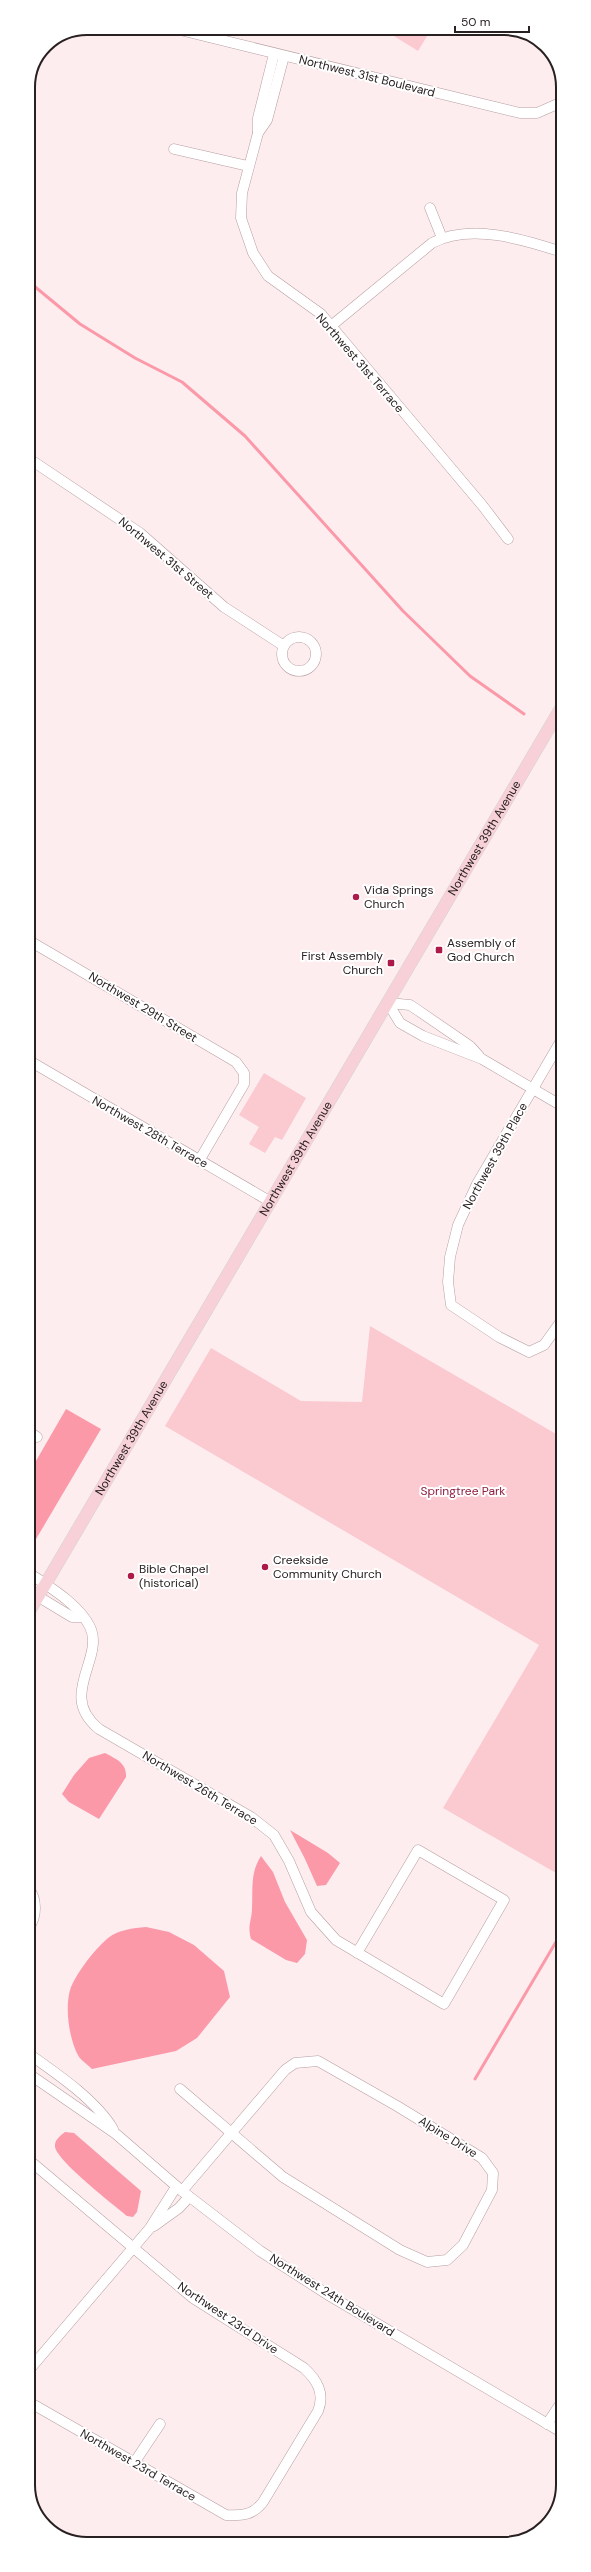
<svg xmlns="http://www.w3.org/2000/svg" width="591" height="2572" viewBox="0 0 591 2572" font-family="'DM Sans',sans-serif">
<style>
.green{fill:#fbc9d0}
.water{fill:#fb99a9}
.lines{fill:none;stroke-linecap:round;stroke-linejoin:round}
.stream{stroke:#fb99a9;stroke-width:3}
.minor-casing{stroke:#b69ea1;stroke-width:11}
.major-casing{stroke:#d4d2d3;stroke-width:13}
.minor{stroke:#fff;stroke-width:10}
.major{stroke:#f7d1d7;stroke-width:12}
.poi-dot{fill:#ad1a4a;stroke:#fff;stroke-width:1.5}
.labels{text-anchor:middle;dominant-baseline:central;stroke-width:4;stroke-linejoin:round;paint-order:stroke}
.street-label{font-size:12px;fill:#292021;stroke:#fff}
.poi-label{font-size:12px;fill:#292021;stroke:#fff;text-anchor:start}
.park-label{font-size:12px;fill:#8e1c3e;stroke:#fff}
.rim{fill:none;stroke:#292021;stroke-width:2}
</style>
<rect width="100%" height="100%" fill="#feedef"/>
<g class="green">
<polygon points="381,28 432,28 418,51"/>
<polygon points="264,1073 306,1098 282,1140 275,1137 265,1153 249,1144 259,1127 239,1115"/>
<polygon points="370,1326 563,1438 563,1877 443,1808 539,1645 165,1426 211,1348 301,1401 362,1402"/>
</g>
<g class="water">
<polygon points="66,1409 101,1429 29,1551 29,1473"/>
<path d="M105,1753C116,1759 127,1763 126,1777L99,1819L69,1802L62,1794L74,1775L89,1758Z"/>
<polygon points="290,1830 328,1853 340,1863 326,1885 317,1886 305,1859"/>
<path d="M261,1856L273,1872L285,1902L307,1940L305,1954L297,1963L286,1960L251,1939C247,1925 252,1921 252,1908C253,1889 250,1873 261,1856Z"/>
<path d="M146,1927L169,1932L194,1945L224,1971L230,1997L197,2038L176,2051L92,2069C88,2065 82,2061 79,2057C69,2040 64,2006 71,1987C78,1971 94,1950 108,1938C118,1930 133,1928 146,1927Z"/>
<path d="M65,2132L74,2133L141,2191L137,2212L133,2217L127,2216C114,2205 58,2162 55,2147C54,2140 60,2136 65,2132Z"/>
</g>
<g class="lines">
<g class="stream">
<polyline points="28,281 80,324 135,358 182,382 245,436 403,611 470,676 524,714"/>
<polyline points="475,2079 563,1930"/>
</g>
<defs>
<g id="minor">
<polyline points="172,28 520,113 537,113 562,102"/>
<polyline points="284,56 267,120 258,133 242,193 241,218 253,253 268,276 321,314 482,505 508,539"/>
<polyline points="258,133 258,118 274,54"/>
<polyline points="174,149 248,166"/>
<polyline points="430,208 442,238"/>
<path d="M331,326L432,243C470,223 523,239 562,252"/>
<polyline points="28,458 140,533 224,607 284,646"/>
<circle cx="299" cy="654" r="17"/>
<polyline points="28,940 236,1062 244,1073 244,1084 199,1161"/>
<polyline points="388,1003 400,1023 423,1036 482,1059 562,1106"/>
<polyline points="388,1003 410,1005 416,1009 470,1046 479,1056"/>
<polyline points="562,1039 477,1184 458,1225 450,1257 448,1282 451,1305 499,1337 529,1352 544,1345 562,1320"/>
<polyline points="28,1060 271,1202"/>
<polyline points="29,1432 37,1437"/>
<path d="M29,1573C49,1587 79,1604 90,1627C105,1659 57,1695 99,1729L251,1817L274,1835L289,1861L311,1912L336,1940L444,2004L504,1900L418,1850L357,1953"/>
<polyline points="29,1591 72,1617 81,1617"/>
<path d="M29,1889C37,1899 37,1917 29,1927"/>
<path d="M29,2054C56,2073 96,2100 113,2129"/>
<polyline points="29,2074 116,2134 182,2191 260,2251 330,2296 563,2433"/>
<polyline points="180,2089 283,2177 400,2250 427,2262 447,2260 463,2245 492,2190 493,2173 482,2158 397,2106 318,2061 295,2063 285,2070 182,2191"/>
<path d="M29,2160L193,2298L304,2368C317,2380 325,2393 318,2411L263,2502C253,2515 242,2516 226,2515L29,2402"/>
<polyline points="154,2226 179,2208 189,2197"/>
<polyline points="29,2370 150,2228 176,2187"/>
<polyline points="547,2424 563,2400"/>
<polyline points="134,2463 160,2424"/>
</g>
<g id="major">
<path id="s1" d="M29,1612L562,706"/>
</g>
</defs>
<use href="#minor" class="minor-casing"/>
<use href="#major" class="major-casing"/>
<use href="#minor" class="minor"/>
<use href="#major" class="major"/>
</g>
<g class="poi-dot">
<circle cx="356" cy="897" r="4"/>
<rect x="435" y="946" width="8" height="8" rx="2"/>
<rect x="387" y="959" width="8" height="8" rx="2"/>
<circle cx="265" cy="1567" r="4"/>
<circle cx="131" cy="1576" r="4"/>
</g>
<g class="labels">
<g class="street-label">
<text transform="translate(367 76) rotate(14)">Northwest 31st Boulevard</text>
<text transform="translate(360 363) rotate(49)">Northwest 31st Terrace</text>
<text transform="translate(166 558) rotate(40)">Northwest 31st Street</text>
<text stroke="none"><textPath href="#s1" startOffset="898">Northwest 39th Avenue</textPath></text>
<text transform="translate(143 1007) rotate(31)">Northwest 29th Street</text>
<text transform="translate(150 1132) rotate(30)">Northwest 28th Terrace</text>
<text transform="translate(495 1156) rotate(-61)">Northwest 39th Place</text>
<text stroke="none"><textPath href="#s1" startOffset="526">Northwest 39th Avenue</textPath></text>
<text stroke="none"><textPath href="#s1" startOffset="202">Northwest 39th Avenue</textPath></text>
<text transform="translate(200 1788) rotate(31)">Northwest 26th Terrace</text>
<text transform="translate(448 2137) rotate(32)">Alpine Drive</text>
<text transform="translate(332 2295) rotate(32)">Northwest 24th Boulevard</text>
<text transform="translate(228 2318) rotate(34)">Northwest 23rd Drive</text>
<text transform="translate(138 2465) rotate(30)">Northwest 23rd Terrace</text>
</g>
<g class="poi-label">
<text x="364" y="890">Vida Springs<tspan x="364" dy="14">Church</tspan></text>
<text x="447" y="943">Assembly of<tspan x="447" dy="14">God Church</tspan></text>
<text x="383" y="956" text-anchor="end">First Assembly<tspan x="383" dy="14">Church</tspan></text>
<text x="273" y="1560">Creekside<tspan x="273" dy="14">Community Church</tspan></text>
<text x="139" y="1569">Bible Chapel<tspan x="139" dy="14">(historical)</tspan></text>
</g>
<g class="park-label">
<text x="463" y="1491">Springtree Park</text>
</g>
</g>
<path d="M0 0H591V2572H0ZM87 35H504A52 52 0 0 1 556 87V2485A52 52 0 0 1 504 2537H87A52 52 0 0 1 35 2485V87A52 52 0 0 1 87 35Z" fill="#fff" fill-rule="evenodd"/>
<path class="rim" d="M87 35H504A52 52 0 0 1 556 87V2485A52 52 0 0 1 504 2537H87A52 52 0 0 1 35 2485V87A52 52 0 0 1 87 35Z"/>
<path d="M455 26v6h74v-6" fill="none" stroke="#292021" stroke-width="2"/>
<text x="461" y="26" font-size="12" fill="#292021" stroke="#ffffff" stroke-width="3" paint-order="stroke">50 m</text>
</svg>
